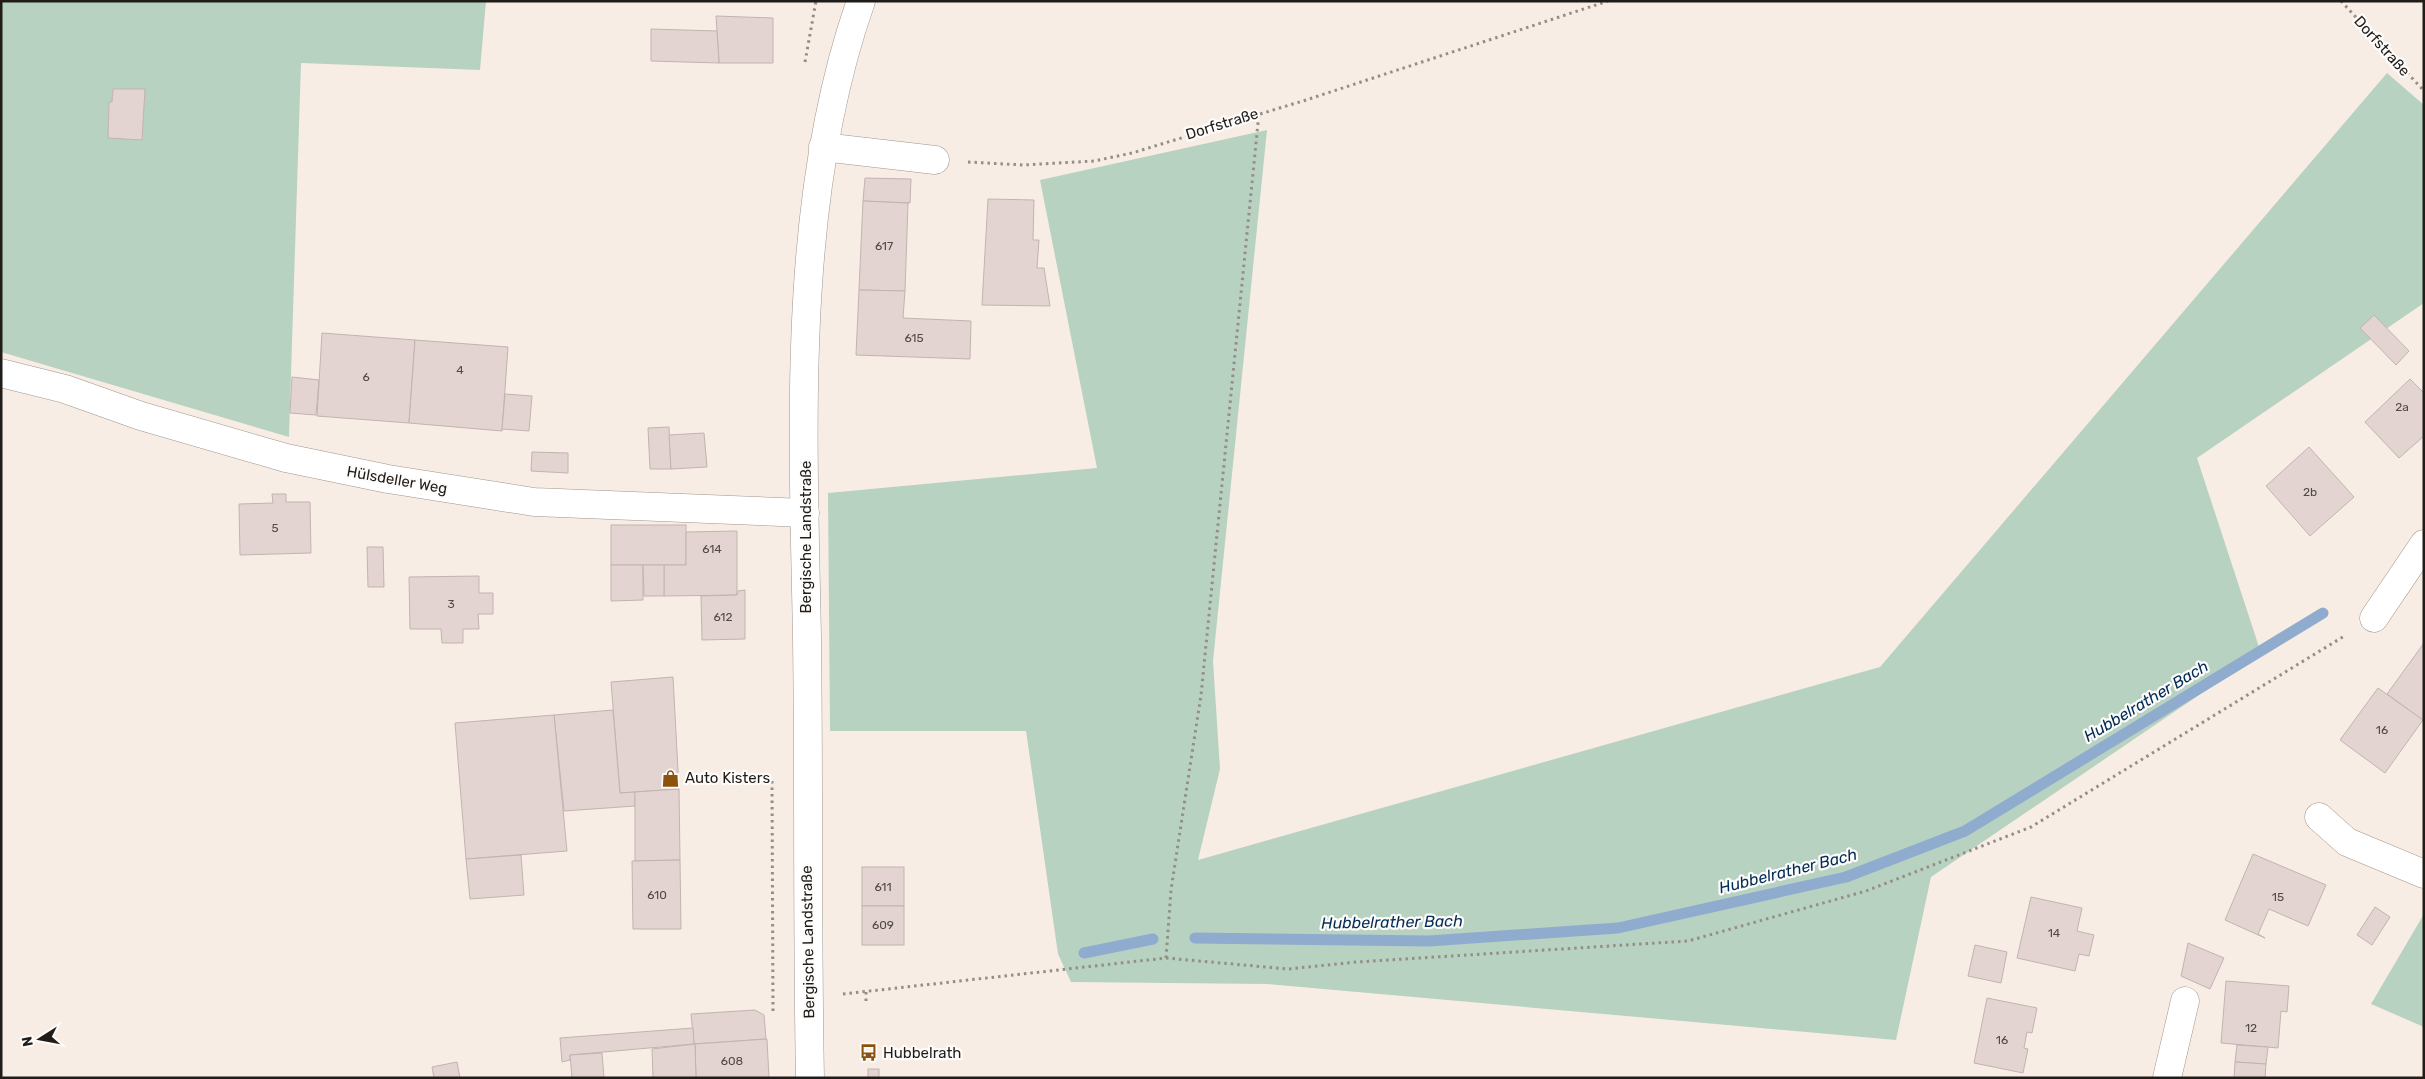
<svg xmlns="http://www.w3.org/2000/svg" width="2425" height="1079" viewBox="0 0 2425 1079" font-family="Rubik,sans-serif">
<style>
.green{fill:#b8d2c1}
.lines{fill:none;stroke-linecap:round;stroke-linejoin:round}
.stream{stroke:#8facce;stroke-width:11}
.building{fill:#e3d4d1;stroke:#c2b3b1}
.minor-casing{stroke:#9f958c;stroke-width:29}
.major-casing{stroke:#9f958c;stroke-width:29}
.path{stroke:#958d87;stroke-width:3;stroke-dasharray:2.5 4;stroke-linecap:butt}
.minor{stroke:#fff;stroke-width:28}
.major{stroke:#fff;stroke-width:28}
.labels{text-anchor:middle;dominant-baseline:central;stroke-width:4.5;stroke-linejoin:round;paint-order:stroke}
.number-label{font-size:12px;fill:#514a47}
.street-label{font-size:15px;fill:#201c19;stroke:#fefcfa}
.poi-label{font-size:15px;fill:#201c19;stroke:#fefcfa;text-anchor:start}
.water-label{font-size:16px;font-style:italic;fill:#002c57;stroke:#fefcfa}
</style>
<rect width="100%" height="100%" fill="#f8ede4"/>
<g class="green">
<polygon points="1,1 486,1 480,70 301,63 289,437 1,352"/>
<polygon points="2387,73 2424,105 2424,303 2197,458 2261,653 1931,877 1896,1040 1267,984 1071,982 1058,954 1026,731 830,731 828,493 1097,468 1040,180 1267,130 1213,661 1220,769 1198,860 1880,667"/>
<polygon points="2424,914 2424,1027 2371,1004"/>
</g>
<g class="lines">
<g class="stream">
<polyline points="1195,938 1429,941 1618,928 1846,877 1965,831 2323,613"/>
<polyline points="1084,953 1153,939"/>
</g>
</g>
<g class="building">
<polygon points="716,16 773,18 773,63 719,63"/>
<polygon points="651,29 717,31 719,63 651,61"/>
<polygon points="113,89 145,89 142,140 108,138 109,102 112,102"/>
<polygon points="865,178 911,179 910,203 863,201"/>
<polygon points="988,199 1034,200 1033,240 1039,240 1037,268 1044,268 1050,306 982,305"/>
<polygon points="863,201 908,203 905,291 859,290"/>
<polygon points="859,290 905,291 903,318 971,321 970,359 856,355"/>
<polygon points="2374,315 2409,351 2396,365 2360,328"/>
<polygon points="322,333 415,340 409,423 317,416"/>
<polygon points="415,340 508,347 502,431 409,423"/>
<polygon points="292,377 319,380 316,415 290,413"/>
<polygon points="2410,379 2424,393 2424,436 2399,458 2365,422"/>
<polygon points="505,394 532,396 529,431 502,429"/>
<polygon points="669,427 671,469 650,469 648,428"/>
<polygon points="704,433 707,467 671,469 669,435"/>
<polygon points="2309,447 2354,497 2310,536 2266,486"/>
<polygon points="532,452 568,453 568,473 531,471"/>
<polygon points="272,494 286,494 286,502 310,502 311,553 240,555 239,504 273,503"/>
<rect x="611" y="525" width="75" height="40"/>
<polygon points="737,531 737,595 664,596 664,565 686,565 686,532"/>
<polygon points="367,547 383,547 384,587 368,587"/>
<polygon points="611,565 643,565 643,600 611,601"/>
<polygon points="643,565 664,565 664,596 644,596"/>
<polygon points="479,576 479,593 493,593 493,614 478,614 479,629 463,629 463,643 442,643 441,629 410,629 409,577"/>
<polygon points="745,590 745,639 702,640 701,596 737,595 738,591"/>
<polygon points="2424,643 2424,721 2387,694"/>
<polygon points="673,677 679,789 620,793 611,682"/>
<polygon points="2378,688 2423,720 2385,773 2340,740"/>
<polygon points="613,710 620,793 635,792 635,806 564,811 554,715"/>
<polygon points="554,715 567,851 466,859 455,723"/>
<polygon points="679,789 680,860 635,861 635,792"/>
<polygon points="2253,854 2326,885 2308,926 2269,909 2258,934 2265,938 2225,920"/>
<polygon points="521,855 524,895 470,899 466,859"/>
<polygon points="680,860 681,929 633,929 632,861"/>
<rect x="862" y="867" width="42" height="39"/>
<polygon points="2031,897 2082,908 2077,931 2094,935 2089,956 2079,954 2075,971 2017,958"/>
<rect x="862" y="906" width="42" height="39"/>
<polygon points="2375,907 2390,917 2372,945 2357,935"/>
<polygon points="2188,943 2224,958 2210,989 2181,976"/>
<polygon points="1975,945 2007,952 2001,983 1968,976"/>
<polygon points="2226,981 2289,986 2287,1012 2281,1011 2278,1048 2221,1043"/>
<polygon points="1987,998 2037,1008 2032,1033 2027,1032 2024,1048 2028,1049 2023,1073 1974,1063"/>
<polygon points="755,1010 764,1015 766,1039 694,1044 691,1014"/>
<polygon points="693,1028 694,1044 570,1055 570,1060 562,1062 560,1038"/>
<polygon points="767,1039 769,1078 696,1078 695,1044"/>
<polygon points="695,1044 696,1078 653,1078 652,1049"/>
<polygon points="2237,1045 2268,1047 2266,1064 2235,1062"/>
<polygon points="602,1053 604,1078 572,1078 570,1055"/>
<polygon points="457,1062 460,1078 434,1078 432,1067"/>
<polygon points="2235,1062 2266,1064 2265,1078 2234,1078"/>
<rect x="868" y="1069" width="11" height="9"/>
</g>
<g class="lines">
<defs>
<g id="minor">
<polyline points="823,147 935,160"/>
<polyline points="1,373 65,389 141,416 286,458 388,479 534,502 805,513"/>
<polyline points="2374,618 2424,544"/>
<polyline points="2319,817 2347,842 2424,874"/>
<polyline points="2167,1078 2185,1001"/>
</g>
<path id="major" d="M810,1078C807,931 809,784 807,637C803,430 791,199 861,1"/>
</defs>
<use href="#minor" class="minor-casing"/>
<use href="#major" class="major-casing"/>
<g class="path">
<polyline points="2341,1 2424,91"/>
<polyline points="805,62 816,1"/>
<polyline points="968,162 1023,165 1094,161 1132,153 1306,100 1608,1"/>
<polyline points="772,781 773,1012"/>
<polyline points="1166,958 1171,890 1201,695 1259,113"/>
<polyline points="866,992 866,1005"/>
<polyline points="843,994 1166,958 1288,969 1357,962 1688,941 1866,891 2031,827 2346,635"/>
</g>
<use href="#minor" class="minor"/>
<use href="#major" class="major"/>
</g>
<defs>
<symbol id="shop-bare" viewBox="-9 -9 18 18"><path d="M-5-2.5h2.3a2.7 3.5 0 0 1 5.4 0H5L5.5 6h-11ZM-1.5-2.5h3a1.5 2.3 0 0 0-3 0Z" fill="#8d530e" stroke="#fefcfa" stroke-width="2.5" paint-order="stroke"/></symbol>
<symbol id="bus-bare" viewBox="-9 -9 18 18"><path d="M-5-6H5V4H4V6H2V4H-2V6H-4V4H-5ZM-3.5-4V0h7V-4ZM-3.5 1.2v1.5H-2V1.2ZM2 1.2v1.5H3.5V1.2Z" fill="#8d530e" stroke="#fefcfa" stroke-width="2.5" paint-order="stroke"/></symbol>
</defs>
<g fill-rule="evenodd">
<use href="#shop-bare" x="658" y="766" width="25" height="25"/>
<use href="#bus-bare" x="856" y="1040" width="25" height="25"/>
</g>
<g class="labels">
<g class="number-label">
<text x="884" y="246">617</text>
<text x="914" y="338">615</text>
<text x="460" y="370">4</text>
<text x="366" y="377">6</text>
<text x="2402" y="407">2a</text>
<text x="2310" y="492">2b</text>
<text x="275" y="528">5</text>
<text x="712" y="549">614</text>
<text x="451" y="604">3</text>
<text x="723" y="617">612</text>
<text x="2382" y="730">16</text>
<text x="883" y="887">611</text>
<text x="657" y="895">610</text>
<text x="2278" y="897">15</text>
<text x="883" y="925">609</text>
<text x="2054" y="933">14</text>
<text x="2251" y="1028">12</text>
<text x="2002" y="1040">16</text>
<text x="732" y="1061">608</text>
</g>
<g class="street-label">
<text transform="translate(2382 46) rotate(48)">Dorfstraße</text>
<text transform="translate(1222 124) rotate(-17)">Dorfstraße</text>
<text transform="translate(397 480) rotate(10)">Hülsdeller Weg</text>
<text transform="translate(806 537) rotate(-90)">Bergische Landstraße</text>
<text transform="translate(808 942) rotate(-91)">Bergische Landstraße</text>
</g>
<g class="poi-label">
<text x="685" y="778">Auto Kisters</text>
<text x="883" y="1053">Hubbelrath</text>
</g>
<g class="water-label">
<text transform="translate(2146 701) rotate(-31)">Hubbelrather Bach</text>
<text transform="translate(1788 871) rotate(-14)">Hubbelrather Bach</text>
<text transform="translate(1392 922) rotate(-1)">Hubbelrather Bach</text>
</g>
</g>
<rect width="2425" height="1079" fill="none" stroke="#201c19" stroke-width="5"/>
<g transform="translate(40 1039) rotate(259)" stroke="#fefcfa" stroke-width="4" paint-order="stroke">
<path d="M0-4L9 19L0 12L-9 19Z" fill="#201c19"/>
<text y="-8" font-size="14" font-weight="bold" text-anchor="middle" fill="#201c19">N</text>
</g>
</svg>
